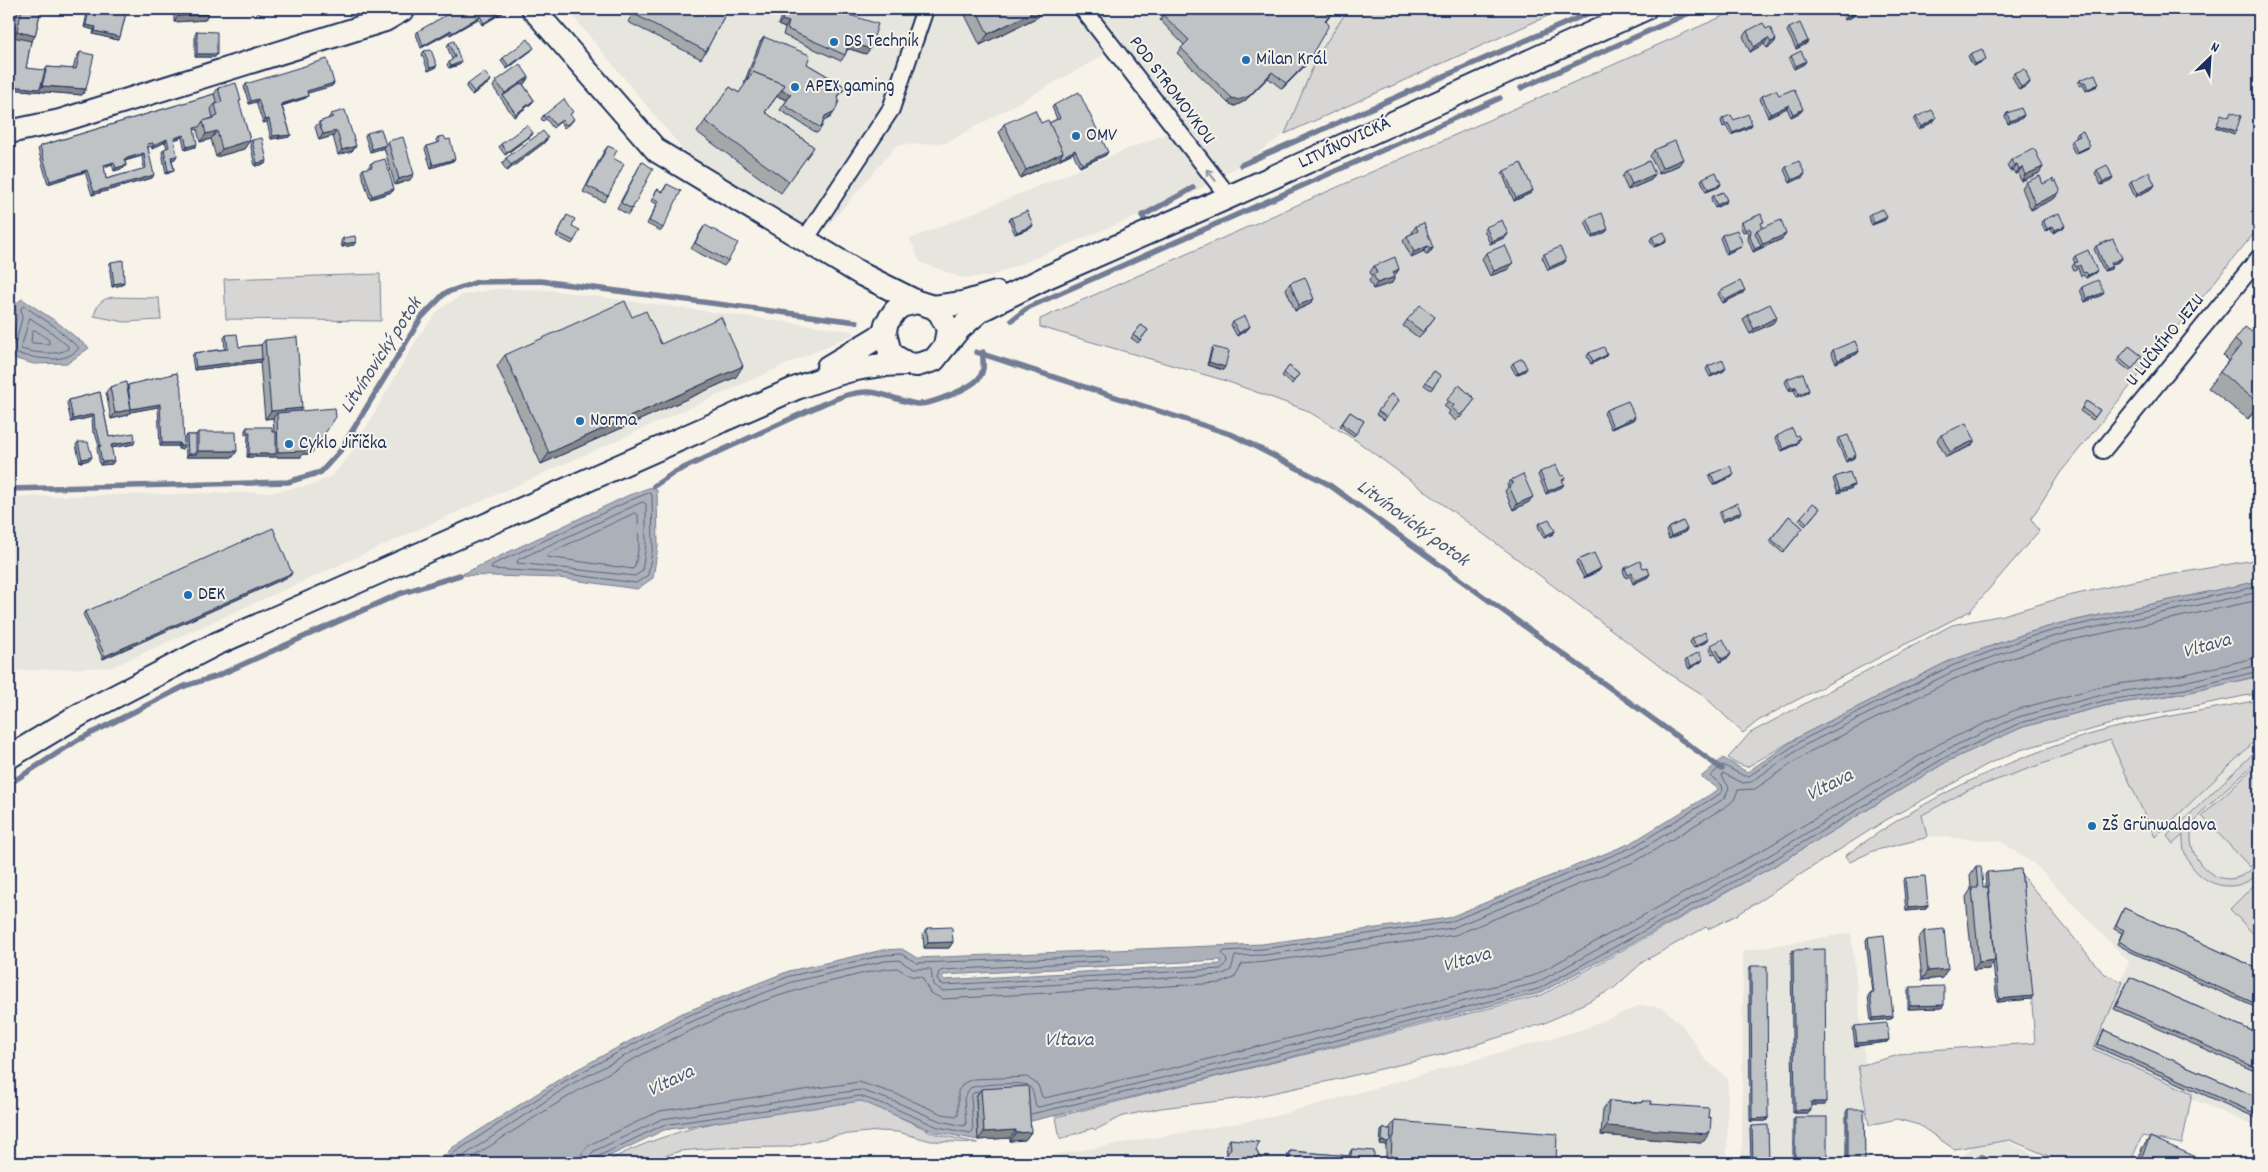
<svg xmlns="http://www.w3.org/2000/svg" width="2268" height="1172" viewBox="0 0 2268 1172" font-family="Dekko,sans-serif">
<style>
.built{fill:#e6e5de}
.green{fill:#d7d6d4;stroke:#798299}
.water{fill:#acb0b9;stroke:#727c95;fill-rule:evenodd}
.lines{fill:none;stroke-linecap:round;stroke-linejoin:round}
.shore{stroke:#556382;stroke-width:1}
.stream{stroke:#727c95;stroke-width:5.5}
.street-casing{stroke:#1b2f5e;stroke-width:20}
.secondary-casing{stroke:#1b2f5e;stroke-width:26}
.street{stroke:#f7f3e8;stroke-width:16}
.secondary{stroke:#f7f3e8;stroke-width:22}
.wall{fill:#a5a8a9;stroke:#1b2f5e;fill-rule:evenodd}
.shaded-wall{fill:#86888a;stroke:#1b2f5e}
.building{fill:#c0c3c5;stroke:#1b2f5e;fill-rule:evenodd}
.oneway{stroke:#8991a3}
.poi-dot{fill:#1f6fb2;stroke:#f7f3e8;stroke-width:2}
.labels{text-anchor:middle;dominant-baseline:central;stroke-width:4;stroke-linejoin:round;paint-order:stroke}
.poi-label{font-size:19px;fill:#1b2f5e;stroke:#f7f3e8;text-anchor:start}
.street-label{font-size:19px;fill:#1b2f5e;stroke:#f7f3e8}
.water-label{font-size:20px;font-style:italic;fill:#465679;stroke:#f7f3e8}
</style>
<rect width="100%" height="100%" fill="#f7f3e8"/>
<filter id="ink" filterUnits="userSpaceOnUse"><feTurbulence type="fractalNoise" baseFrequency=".02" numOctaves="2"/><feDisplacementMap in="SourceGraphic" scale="10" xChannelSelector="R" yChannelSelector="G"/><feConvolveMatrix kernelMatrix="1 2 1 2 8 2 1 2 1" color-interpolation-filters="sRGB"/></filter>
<g filter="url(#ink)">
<g class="built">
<polygon points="567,9 1348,9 1317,57 1285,134 1240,165 1189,195 991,276 962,278 920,262 910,239 1184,126 1120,46 946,143 897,145 820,235 685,152"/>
<polygon points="497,289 548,290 853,331 854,334 112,667 9,671 9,497 273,492 312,485 333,475 350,455 420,334 440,309 462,295"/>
<polygon points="2259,709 2259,1128 2086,1053 2129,962 2037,866 2000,841 1927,836 1922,815 1968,790 2123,735"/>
<polygon points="1851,933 1866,1070 1866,1163 1742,1163 1743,951"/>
<polygon points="1641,1005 1663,1008 1682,1025 1704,1058 1728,1079 1727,1163 1008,1163 1272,1117 1584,1029"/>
<polygon points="1987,1132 2054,1163 1956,1163"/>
</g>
<g class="green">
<polygon points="1348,9 1563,9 1285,134 1317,57"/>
<polygon points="1739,9 2259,9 2259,227 2060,473 2031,519 2039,531 1970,611 1787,705 1758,721 1743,733 1702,694 1670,674 1535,572 1357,441 1306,410 1223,380 1040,327 1040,319"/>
<polygon points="380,274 381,321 226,319 224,279"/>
<path d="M112,297L159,298L161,320L125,322L94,316C97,304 100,300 112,297Z"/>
<polygon points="2259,559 2259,581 2058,624 2027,633 1947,662 1800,736 1747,767 1733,762 1728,758 1750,733 1952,625 2003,615 2064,597 2134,581"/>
<polygon points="2259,676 2259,693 2125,720 2020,750 1990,763 1886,820 1737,915 1708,929 1706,927 1644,961 1613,989 1545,1023 1445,1054 1334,1080 1253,1097 1161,1108 1123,1116 1095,1130 1093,1128 1060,1139 1056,1117 1542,995 1776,865 1948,761 2023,727 2108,705 2186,693"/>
<path d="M2259,700V737L2155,837L2110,740L1968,790L1922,815L1927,836L1925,838L1873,851L1850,862L1845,856C1921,800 2002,761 2092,734C2146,718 2204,711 2259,700Z"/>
<path d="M2259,748V759C2245,773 2201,808 2194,824C2181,851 2212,890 2241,876C2248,873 2254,867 2259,862V873C2236,896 2201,887 2187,858C2183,851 2183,843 2183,835L2173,844L2167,836Z"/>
<polygon points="2259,762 2259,859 2250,867 2202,816"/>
<polygon points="2022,875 2103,973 2123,982 2093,1049 2192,1093 2182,1144 2142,1136 2130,1163 2065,1163 2010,1140 1954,1149 1919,1125 1897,1119 1869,1125 1858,1066 1914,1051 2035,1043"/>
<polygon points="2259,880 2259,940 2230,909"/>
<path d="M860,1099L936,1134L978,1143L931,1141L898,1132L878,1131L839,1135L788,1147L714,1148L680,1151L642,1163H604C678,1122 777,1109 860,1099Z"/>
</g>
<g class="water">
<polygon points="22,299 57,322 89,348 68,363 34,364 9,357 17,317 15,304"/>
<polygon points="654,486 657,491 658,546 653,578 637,589 559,578 460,575 629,495"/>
<path d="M2259,581V676L2186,693L2108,705L2023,727L1948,761L1776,865L1540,993L1194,1082L1027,1122L976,1098L978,1140L936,1132L861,1101L664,1130L595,1163H437L452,1148L563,1077L680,1014L789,971L883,950L902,949L917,958L1262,944L1448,918L1631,843L1719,789L1701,777L1723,758L1747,772L1800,736L1947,662L2027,633L2058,624ZM1221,960V964L944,980L942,977L944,975Z"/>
</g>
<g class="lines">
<g class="shore">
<path d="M30,318L50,331L68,346V349C57,356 33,353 21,349Z"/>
<polygon points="35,330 49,340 49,344 31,343 32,332"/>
<path d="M9,346L16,342L22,318L21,308L24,306L54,326L79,348C62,368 31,355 9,353"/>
<polygon points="649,493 652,495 653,546 648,575 636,583 560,573 491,569 492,565 631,500"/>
<polygon points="643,502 646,504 646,545 642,571 635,576 517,563 518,560"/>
<polygon points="635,513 638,515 639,545 635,566 633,569 547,557 548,554"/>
<polyline points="1030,1087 1033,1092 1036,1106 1039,1107 1191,1071 1536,983 1770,855 1943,751 2018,717 2106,694 2183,682 2259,665"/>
<polyline points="1031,1114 1192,1077 1538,989 1773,860 1946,757 2020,723 2107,700 2185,689 2259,671"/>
<polyline points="444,1163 455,1152 565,1081 682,1018 790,976 884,955 901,954 917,963 1107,956 1109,958 1107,961 943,970 939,972 937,978 939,983 944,985 1221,969 1227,963 1226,958 1222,954 1224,951 1263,949 1450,922 1633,847 1721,793 1723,790 1722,785 1710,776 1723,765 1744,776 1749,776 1802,740 1949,667 2029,637 2059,629 2259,586"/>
<polyline points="453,1163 568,1086 685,1024 792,982 885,961 899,960 913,969 931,969 933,985 943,991 1221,975 1231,970 1235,956 1264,955 1452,928 1635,853 1725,798 1729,787 1722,776 1723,773 1743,783 1751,782 1805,745 1952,672 2031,643 2060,635 2259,592"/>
<path d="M464,1163C580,1087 700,1010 837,980C857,975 877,969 897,968L911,976L922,977L930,993L943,999L1221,983L1234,978L1242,964L1265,962L1455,935L1638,860L1728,805L1734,800L1738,790L1755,789L1809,752L1954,679L2033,651L2062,642L2259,600"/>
<polyline points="580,1163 582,1153 589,1145 660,1111 859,1082 899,1095 942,1114 956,1116 958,1114 958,1091 964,1083 973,1079 1027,1077 1038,1085 1042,1097 1045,1098 1189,1064 1533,976 1766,848 1939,744 2015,710 2104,686 2182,675 2259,657"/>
<path d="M588,1163L589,1156L594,1151L662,1119L860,1090L896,1102L940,1121L964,1126L966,1123L964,1098L970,1088C980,1084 1018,1082 1028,1085"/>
<polyline points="594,1163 597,1157 663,1125 860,1096 894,1108 938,1127 970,1133 973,1131 971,1097 973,1093 978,1092"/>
</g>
<g class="stream">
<polyline points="1521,88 1698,9"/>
<polyline points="1241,165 1598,9"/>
<polyline points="1145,221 1142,216 1193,188"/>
<polyline points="1012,320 1029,307 1500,98"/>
<polyline points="976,352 1233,435 1328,484 1722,769"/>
<path d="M654,486L675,472L825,403C838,398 854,391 869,392C885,393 901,402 917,404C931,405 971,388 979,378C986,369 982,361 983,352"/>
<polyline points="9,489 288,482 321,472 340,451 421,318 445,293 477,282 540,281 857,322"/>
<polyline points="9,784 78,740 185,686 217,676 399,594 460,575"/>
</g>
<defs>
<g id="street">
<polyline points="1083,9 1229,197"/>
<polyline points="804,241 891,109 925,9"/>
<polyline points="2103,450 2259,258"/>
</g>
<g id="secondary">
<polyline points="533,9 657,151 863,275 917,302 933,307 940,313 948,329 945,346 934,360 917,365 908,364 894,356 889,349 885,333 886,324 895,311 901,306 917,302"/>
<polyline points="9,132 60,121 385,20 404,9"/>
<polyline points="933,307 963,303 996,293"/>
<polyline points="945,346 959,329 981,310 1045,278 1229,197 1645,9"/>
<polyline points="828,367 885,333"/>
<path d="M9,757L81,714L216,644L794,389C837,373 861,364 908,364"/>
</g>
</defs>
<use href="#street" class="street-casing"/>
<use href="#secondary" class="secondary-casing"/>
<use href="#street" class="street"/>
<use href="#secondary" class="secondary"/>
</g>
<g class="wall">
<polygon points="18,9 41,9 35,36 31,41 26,68 45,71 47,67 73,69 76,58 80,52 86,89 82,95 9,89 9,53"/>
<polygon points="88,9 127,9 120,37 118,40 93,34 94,30 84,27"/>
<polygon points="174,9 209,9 208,14 205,20 174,22"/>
<polygon points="257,9 273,9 258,13"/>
<polygon points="506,9 504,12 482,25 478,19 450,35 449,33 421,48 416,34 418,31"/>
<polygon points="635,9 728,9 706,51 701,59 628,22"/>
<polygon points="783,9 831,9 866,54 850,49 847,50 845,55 841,61 783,35 785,28 778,25"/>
<polygon points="962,9 1044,9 1038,17 980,45"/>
<polygon points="1840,9 1854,9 1854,16 1845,20"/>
<polygon points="1333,13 1326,21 1304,67 1282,89 1268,78 1245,101 1235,106 1228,103 1177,53 1184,45 1160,20 1163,15"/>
<polygon points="1789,28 1808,41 1806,44 1796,49 1787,31"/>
<polygon points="1766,29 1776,40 1772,45 1767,48 1764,44 1750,52 1743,36 1747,31"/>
<polygon points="197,31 215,57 195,57 195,34"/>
<polygon points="764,37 807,64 846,87 838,97 831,117 824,121 821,128 817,133 780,110 787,100 777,96 765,112 814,147 781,193 697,132 730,87 739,93 746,83 744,83 760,42"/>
<polygon points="449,43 461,62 459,65 449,68 447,65 452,59 447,46"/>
<polygon points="532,50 507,69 501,61 503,58"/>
<polygon points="424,51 435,68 428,71 422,54"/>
<polygon points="1970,54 1986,59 1984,61 1973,66 1968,56"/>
<polygon points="1791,56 1806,61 1804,64 1794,69 1789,59"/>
<polygon points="2014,73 2030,82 2028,85 2019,90 2012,76"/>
<polygon points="491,80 489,83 472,95 466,87 468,84"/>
<polygon points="2080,80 2099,84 2097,86 2086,91 2083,85 2079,86 2078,83"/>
<polygon points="496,81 525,83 523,84 534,100 532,103 514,117 493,87"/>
<polygon points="334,83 332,86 307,93 308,96 306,98 282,106 291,135 289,137 278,139 278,138 271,139 267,122 263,123 256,102 249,104 244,87 246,84"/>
<path d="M218,88L239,104L250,140L244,149L216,157L211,139L200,142L197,129L194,130L195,147L185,150L182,137L174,140L175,159H172L174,170L172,172L166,174L162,152L164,149L167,148L165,142L152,149L151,146L148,147L152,178L92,195L85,172L48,184L38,149L40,146L214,94ZM142,156L144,169L106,179L104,167L112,164L114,171L124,168L126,165L125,161Z"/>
<polygon points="1779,95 1801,112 1791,117 1787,108 1768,117 1760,99 1762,96"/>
<polygon points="1054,105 1106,155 1080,167 1073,153 1020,178 999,132 1004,124 1049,123 1057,119 1052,107"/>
<polygon points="2007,113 2024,115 2022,118 2008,124 2005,116"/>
<polygon points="331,114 356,146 352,151 338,155 333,136 319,140 315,127 319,122 328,119"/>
<polygon points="570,115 574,119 572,122 564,128 560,122 553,128 546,119 543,121 541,119 543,116"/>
<polygon points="1916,117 1934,121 1919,130 1914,120"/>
<polygon points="1723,118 1734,120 1752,124 1750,127 1731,135 1726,126 1723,127 1721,121"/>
<polygon points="367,133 386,144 388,141 410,180 395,185 384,148 370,152 365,136"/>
<polygon points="533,133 531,136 505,155 499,147 501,144"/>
<polygon points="2078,133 2090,146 2088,148 2075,154 2070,143 2072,140 2077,138 2076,136"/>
<polygon points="438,137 455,159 453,161 431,168 425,149 427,146 437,143 436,140"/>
<polygon points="548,138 544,143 507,171 502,164 506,158"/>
<polygon points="252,140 267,161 265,164 255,166 250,143"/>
<polygon points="608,146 613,158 608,196 604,202 583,192 604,151"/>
<polygon points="1654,150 1679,165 1659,174 1650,156"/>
<polygon points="2011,160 2043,167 2039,173 2021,181 2018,173 2015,174 2013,170 2010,171 2007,166"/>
<polygon points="642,161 632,209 628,215 617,208 639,167"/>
<polygon points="371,163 394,189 392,192 370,199 361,172 363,169 370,168 369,166"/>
<polygon points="1786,167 1803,177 1790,183 1784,170"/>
<polygon points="2097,170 2113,178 2111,181 2101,185 2095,173"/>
<polygon points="1504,171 1533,190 1531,193 1514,201 1502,173"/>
<polygon points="1626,171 1655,174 1651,180 1628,190 1622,177"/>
<polygon points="1703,178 1721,184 1719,187 1706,192 1701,180"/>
<polygon points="2131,181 2153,188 2135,197 2129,184"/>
<polygon points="2026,182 2043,184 2055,198 2031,210 2022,188"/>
<polygon points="667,184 663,228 661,231 647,224 657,204 651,201 657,189 662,192"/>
<polygon points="1713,196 1727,200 1725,203 1715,208 1711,199"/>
<polygon points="1870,214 1885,220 1872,225 1868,217"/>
<polygon points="567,215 572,226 574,241 572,244 556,236"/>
<polygon points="1011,218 1033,225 1031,228 1015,234 1009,220"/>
<polygon points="1587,219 1608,229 1606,232 1592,238 1585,222"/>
<polygon points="2043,220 2065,226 2063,228 2053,233 2051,229 2045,231 2041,222"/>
<polygon points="1742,222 1762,225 1763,228 1786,234 1782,239 1753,252 1748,239 1749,233 1747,231 1743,232 1740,225"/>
<polygon points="705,225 728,261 724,266 691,249 701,231"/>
<polygon points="1416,226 1433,248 1429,254 1426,255 1424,251 1411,257 1403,241 1407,236 1413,233 1412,232"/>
<polygon points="1486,227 1506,237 1490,244 1484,230"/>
<polygon points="1722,235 1743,245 1741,247 1726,254 1720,238"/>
<polygon points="1652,237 1667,240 1665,243 1654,247 1650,240"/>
<polygon points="343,238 354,245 342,247 341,241"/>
<polygon points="2096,246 2122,258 2120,261 2112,265 2111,269 2104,271 2094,249"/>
<polygon points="1486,253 1509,269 1490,276 1482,259"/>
<polygon points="1544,254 1566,260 1564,263 1548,270 1542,257"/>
<polygon points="2075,256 2097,271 2095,273 2086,278 2084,275 2081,276 2078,268 2074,270 2072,266 2075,263 2073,259"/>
<polygon points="111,262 124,282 122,285 112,287 109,264"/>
<polygon points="1374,266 1399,269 1395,275 1392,283 1373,289 1369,280 1372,276 1370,272"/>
<polygon points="1290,283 1310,304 1295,311 1286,289"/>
<polygon points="2082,287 2102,295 2085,302 2080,290"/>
<polygon points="1720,291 1743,293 1723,303 1718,294"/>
<polygon points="2259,311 2259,321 2255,317"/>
<polygon points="1747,315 1777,317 1773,323 1750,334 1743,320"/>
<polygon points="632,317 661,344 736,377 541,464 497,366 505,355"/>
<polygon points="1435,317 1419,338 1403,326 1407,320"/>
<polygon points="1233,322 1250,326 1248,329 1237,336 1231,325"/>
<polygon points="2259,322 2259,405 2248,419 2208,388 2228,361 2223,356 2235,340 2252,332"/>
<polygon points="1141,325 1148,330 1138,343 1131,338"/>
<polygon points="226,335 239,347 261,345 265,340 300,411 311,454 303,454 301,457 247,457 248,434 245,435 245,430 247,427 274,432 273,418 265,419 260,362 194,370 192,356 194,353 225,349 224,338"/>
<polygon points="2129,346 2142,356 2130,371 2117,361"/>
<polygon points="1213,347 1223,370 1207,365 1211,350"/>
<polygon points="1833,350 1859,351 1857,354 1836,363 1831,353"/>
<polygon points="1589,353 1607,355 1605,357 1591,364 1587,356"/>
<polygon points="1513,363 1525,371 1516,375 1511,366"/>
<polygon points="1289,366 1299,374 1292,384 1282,376"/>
<polygon points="1708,366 1724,371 1710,377 1706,369"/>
<polygon points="1434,371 1441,376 1431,390 1424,385"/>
<polygon points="177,373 182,449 178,449 178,446 160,446 158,407 130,412 128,415 111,419 106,392 110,387 127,387 128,385"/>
<polygon points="1787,379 1809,390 1807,393 1797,397 1794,390 1789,390 1785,382"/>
<polygon points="1459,385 1475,399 1460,418 1459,417 1456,421 1448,414 1450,411 1444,406"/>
<polygon points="100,392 109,437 134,444 111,448 112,464 100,465 97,449 99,446 95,433 93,433 92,417 71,422 67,403 69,400"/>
<polygon points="1391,394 1399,400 1384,420 1376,414"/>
<polygon points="2086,401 2100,410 2093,420 2080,411"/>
<polygon points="1606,410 1633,420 1611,429 1604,413"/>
<polygon points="1350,412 1364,421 1354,436 1340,426"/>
<polygon points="198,432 233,457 186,457 185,437 187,435 196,435"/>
<polygon points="1941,435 1975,440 1971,446 1946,457 1937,440"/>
<polygon points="1777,436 1796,436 1800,439 1796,445 1782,451 1775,438"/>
<polygon points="1839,438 1854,458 1846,462 1837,441"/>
<polygon points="78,442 90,460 80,462 76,445"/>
<polygon points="1540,472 1563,482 1564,484 1562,487 1546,494 1538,475"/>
<polygon points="1711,474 1732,477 1713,485 1709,477"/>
<polygon points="1835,477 1854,485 1852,488 1838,493 1833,479"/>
<polygon points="1511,480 1529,502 1513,510 1505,491 1508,487 1507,485"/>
<polygon points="1820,508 1805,526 1799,520 1801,517"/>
<polygon points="1721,511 1739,515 1722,522 1719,514"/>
<polygon points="1789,516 1803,528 1783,553 1769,541"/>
<polygon points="1540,523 1555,531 1553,534 1544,538 1538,526"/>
<polygon points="1668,528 1687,529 1685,532 1669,539 1666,531"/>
<polygon points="1578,560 1599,571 1584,578 1576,563"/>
<polygon points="1625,568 1643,568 1648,577 1633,584 1630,576 1626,578 1623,571"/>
<polygon points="290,576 103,659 83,614 85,612"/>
<polygon points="1692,639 1706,642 1694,648 1690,642"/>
<polygon points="1711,645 1729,657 1720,662 1715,653 1712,654 1709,647"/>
<polygon points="1687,659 1703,660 1701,662 1689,669 1685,661"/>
<polygon points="1976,866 1983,887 1986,887 1985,875 1987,872 2031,999 1997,1002 1993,963 1989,969 1973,970 1966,897 1971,889 1970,875"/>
<polygon points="1905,878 1926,909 1906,911 1903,880"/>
<polygon points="2124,908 2259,969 2259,1009 2131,952 2117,944 2122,933 2114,929"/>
<polygon points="927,928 953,942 949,948 924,948 923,934"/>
<polygon points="1924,931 1942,978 1922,980 1918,939"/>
<polygon points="1868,937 1893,1016 1891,1019 1871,1021 1868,996 1870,993 1872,993 1866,940"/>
<polygon points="1793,950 1826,1102 1825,1105 1811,1105 1809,1113 1793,1113 1791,953"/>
<polygon points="1751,966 1768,1118 1766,1121 1750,1121 1749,969"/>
<polygon points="2130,977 2259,1034 2259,1073 2114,1009"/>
<polygon points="1910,987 1942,1008 1908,1009 1908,990"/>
<polygon points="1855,1026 1887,1042 1855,1046 1853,1029"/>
<polygon points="2104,1030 2259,1098 2259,1119 2096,1047"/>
<polygon points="981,1089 1031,1132 1025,1140 1010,1141 1010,1138 978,1140 976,1097"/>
<polygon points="1609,1101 1640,1103 1642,1101 1650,1104 1708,1117 1704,1141 1702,1141 1701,1143 1601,1135 1603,1109"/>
<polygon points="1848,1109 1865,1163 1846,1163 1846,1112"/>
<polygon points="1795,1117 1827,1163 1793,1163 1793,1120"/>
<polygon points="1395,1121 1556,1163 1287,1163 1288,1153 1290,1151 1349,1156 1350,1152 1352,1149 1374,1158 1386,1158 1386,1145 1380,1144 1381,1131 1383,1129 1389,1129"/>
<polygon points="1752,1126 1769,1163 1751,1163 1750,1129"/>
<polygon points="2150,1137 2199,1163 2136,1163 2142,1148"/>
<polygon points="1230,1139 1256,1150 1260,1158 1265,1163 1216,1163 1220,1158 1226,1156 1227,1154 1226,1145"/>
</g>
<g class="shaded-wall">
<polygon points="266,9 273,9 258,13 260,11"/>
<polygon points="348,9 367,9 365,11 346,13"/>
<polygon points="506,9 504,12 482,25 484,23"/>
<polygon points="1040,9 1044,9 1038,17 980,45 988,34"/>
<polygon points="1336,9 1333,13 1321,25 1325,20"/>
<polygon points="1856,13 1854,16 1845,20 1847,17"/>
<polygon points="208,14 205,20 174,22 178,16"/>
<polygon points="480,16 478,19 450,35 452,33"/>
<polygon points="782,20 789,22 785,28 778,25"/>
<polygon points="86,25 96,27 94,30 84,27"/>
<polygon points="451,30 449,33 421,48 423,46"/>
<polygon points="17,31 35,36 29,44 13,37"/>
<polygon points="95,31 120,37 118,40 93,34"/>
<polygon points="1768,38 1764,44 1750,52 1754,47"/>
<polygon points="1776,40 1772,45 1767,48 1771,42"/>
<polygon points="1808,41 1806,44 1796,49 1798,46"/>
<polygon points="854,43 870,49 866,54 850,49 844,51 848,46"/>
<polygon points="534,48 532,50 507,69 509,66"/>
<polygon points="197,54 217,54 215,57 195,57"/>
<polygon points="1986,59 1984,61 1973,66 1975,64"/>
<polygon points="1308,61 1304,67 1282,89 1286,83"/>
<polygon points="1806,61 1804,64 1794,69 1796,66"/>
<polygon points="461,62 459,65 449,68 451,66"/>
<polygon points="437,66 435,68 428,71 430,68"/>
<polygon points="1272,72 1268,78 1245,101 1235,106 1228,103 1232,98"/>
<polygon points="529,77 525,83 504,97 503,96 505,93"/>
<polygon points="748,77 791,94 787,100 777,96 757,123 777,96 744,83"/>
<polygon points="491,80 489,83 472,95 474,92"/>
<polygon points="2030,82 2028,85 2019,90 2021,87"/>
<polygon points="334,83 332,86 305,94 307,91"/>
<polygon points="2099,84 2097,86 2086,91 2088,89"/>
<polygon points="9,86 40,89 42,86 86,89 82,95 9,89"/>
<polygon points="308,96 306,98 279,106 281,104"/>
<polygon points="258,99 256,102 249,104 251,101"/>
<polygon points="534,100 532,103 514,117 516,114"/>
<polygon points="1789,105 1787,108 1768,117 1770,114"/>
<polygon points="1803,109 1801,112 1791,117 1793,114"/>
<polygon points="835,111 831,117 822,122 825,116"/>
<polygon points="2024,115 2022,118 2008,124 2010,121"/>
<polygon points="1936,118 1934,121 1919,130 1921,127"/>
<polygon points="269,119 267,122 263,123 265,120"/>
<polygon points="1752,124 1750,127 1731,135 1733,133"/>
<polygon points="2217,125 2236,131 2234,134 2215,127"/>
<polygon points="217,131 211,139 200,142 206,134"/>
<polygon points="337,131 333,136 319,140 323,134"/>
<polygon points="533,133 531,136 505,155 507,152"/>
<polygon points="184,135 182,137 172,141 174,138"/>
<polygon points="280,135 278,138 271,139 273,136"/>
<polygon points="291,135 289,137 278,139 280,136"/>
<polygon points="548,138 544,143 507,171 511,165"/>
<polygon points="167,139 165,142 152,149 153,146"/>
<polygon points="250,140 244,149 216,157 222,149"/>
<polygon points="197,144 195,147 185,150 187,147"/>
<polygon points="386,145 384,148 370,152 372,149"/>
<polygon points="356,146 352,151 338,155 342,150"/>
<polygon points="2090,146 2088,148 2075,154 2077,152"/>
<polygon points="1075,150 1073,153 1020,178 1026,170 1063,152"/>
<polygon points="1108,152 1106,155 1080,167 1082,164"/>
<polygon points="144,153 142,156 122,161 124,159"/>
<polygon points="177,156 175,159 169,160 171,157"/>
<polygon points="455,159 453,161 431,168 433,165"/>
<polygon points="1683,159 1679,165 1659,174 1662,168"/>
<polygon points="267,161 265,164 255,166 257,163"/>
<polygon points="114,162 112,164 102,168 104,165"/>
<polygon points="2017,164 2013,170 2010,171 2014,165"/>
<polygon points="126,165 124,168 114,171 116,168"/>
<polygon points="2022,167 2018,173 2015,174 2019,169"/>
<polygon points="2043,167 2039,173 2021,181 2025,175"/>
<polygon points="87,170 85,172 48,184 50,181"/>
<polygon points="174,170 172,172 166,174 168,171"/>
<polygon points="414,174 410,180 395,185 399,179"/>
<polygon points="1655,174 1651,180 1628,190 1632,184"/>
<polygon points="1805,174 1803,177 1790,183 1792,180"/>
<polygon points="154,175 152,178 92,195 94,192"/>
<polygon points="2113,178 2111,181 2101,185 2103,182"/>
<polygon points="1721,184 1719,187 1706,192 1708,189"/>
<polygon points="2155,185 2153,188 2135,197 2137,194"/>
<polygon points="394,189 392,192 370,199 372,196"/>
<polygon points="1533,190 1531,193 1514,201 1516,198"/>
<polygon points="2059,193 2055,198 2031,210 2035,204"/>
<polygon points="1727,200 1725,203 1715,208 1717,205"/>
<polygon points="1887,217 1885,220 1872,225 1874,223"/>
<polygon points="1033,225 1031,228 1015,234 1017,232"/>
<polygon points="2053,226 2051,229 2045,231 2047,229"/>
<polygon points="2065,226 2063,228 2053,233 2055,230"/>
<polygon points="1608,229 1606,232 1592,238 1594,235"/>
<polygon points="1508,234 1506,237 1490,244 1492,241"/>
<polygon points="1786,234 1782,239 1759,249 1763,244"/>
<polygon points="1667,240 1665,243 1654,247 1656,245"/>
<polygon points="356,242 354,245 342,247 344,244"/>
<polygon points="1743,245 1741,247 1726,254 1728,251"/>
<polygon points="1428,246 1424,251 1411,257 1414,252"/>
<polygon points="1761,246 1759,249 1753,252 1755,249"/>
<polygon points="1433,248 1429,254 1426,255 1430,249"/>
<polygon points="2122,258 2120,261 2109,266 2111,263"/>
<polygon points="1566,260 1564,263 1548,270 1550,267"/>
<polygon points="1513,263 1509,269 1490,276 1494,271"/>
<polygon points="2112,266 2111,269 2104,271 2106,269"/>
<polygon points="1399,269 1395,275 1389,277 1393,272"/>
<polygon points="2097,271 2095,273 2086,278 2088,275"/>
<polygon points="1395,277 1392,283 1373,289 1377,283"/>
<polygon points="124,282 122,285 112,287 114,284"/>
<polygon points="1745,290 1743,293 1723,303 1725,300"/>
<polygon points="2104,292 2102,295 2085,302 2087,299"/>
<polygon points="1314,299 1310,304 1295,311 1299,305"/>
<polygon points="1777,317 1773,323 1750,334 1754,329"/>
<polygon points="1250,326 1248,329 1237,336 1239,333"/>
<polygon points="1859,351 1857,354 1836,363 1838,360"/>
<polygon points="1607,355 1605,357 1591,364 1593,361"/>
<polygon points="262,359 260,362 194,370 196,367"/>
<polygon points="1209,362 1225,367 1223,370 1207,365"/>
<polygon points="743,366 736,377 541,464 549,453"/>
<polygon points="1527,368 1525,371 1516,375 1518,373"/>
<polygon points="1726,368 1724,371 1710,377 1712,375"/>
<polygon points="1791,387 1796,387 1794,390 1789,390"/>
<polygon points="1809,390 1807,393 1797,397 1799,394"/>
<polygon points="2259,403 2259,405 2248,419"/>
<polygon points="160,404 158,407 130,412 128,415 111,419 115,413 131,409"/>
<polygon points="302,408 296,416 277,413 273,418 265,419 271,411"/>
<polygon points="94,414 92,417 71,422 73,419"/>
<polygon points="1635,417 1633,420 1611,429 1613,427"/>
<polygon points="1975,440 1971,446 1946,457 1950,452"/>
<polygon points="135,441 134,444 109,448 111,445"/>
<polygon points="1798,442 1796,445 1782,451 1784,449"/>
<polygon points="162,443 180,443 178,446 160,446"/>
<polygon points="180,446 184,446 182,449 178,449"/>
<polygon points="315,448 311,454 303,454 301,457 247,457 249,454 276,454 278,452"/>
<polygon points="198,451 237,451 233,457 186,457 188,454 196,454"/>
<polygon points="1856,455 1854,458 1846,462 1848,459"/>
<polygon points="92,457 90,460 80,462 82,459"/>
<polygon points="114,461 112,464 100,465 102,462"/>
<polygon points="1734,474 1732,477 1713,485 1715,483"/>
<polygon points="1564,484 1562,487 1546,494 1548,491"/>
<polygon points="1854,485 1852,488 1838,493 1840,490"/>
<polygon points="1533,497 1529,502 1513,510 1517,504"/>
<polygon points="1741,512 1739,515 1722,522 1724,519"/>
<polygon points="1687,529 1685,532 1669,539 1671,536"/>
<polygon points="1555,531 1553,534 1544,538 1546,535"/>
<polygon points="1601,568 1599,571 1584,578 1586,576"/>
<polygon points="292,573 290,576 103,659 105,656"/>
<polygon points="1650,574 1648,577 1633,584 1635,581"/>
<polygon points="1708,639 1706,642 1694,648 1696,646"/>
<polygon points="1731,654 1729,657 1720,662 1722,659"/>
<polygon points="1703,660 1701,662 1689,669 1691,666"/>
<polygon points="1928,906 1926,909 1906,911 1908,908"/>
<polygon points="953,942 949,948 924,948 928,943"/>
<polygon points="1995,960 1989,969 1973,970 1979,962"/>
<polygon points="1948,969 1942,978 1922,980 1928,971"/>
<polygon points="2033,996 2031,999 1997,1002 1999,999"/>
<polygon points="1944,1005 1942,1008 1908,1009 1910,1006"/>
<polygon points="1893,1016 1891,1019 1871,1021 1873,1018"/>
<polygon points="1889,1040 1887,1042 1855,1046 1857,1043"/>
<polygon points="1811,1102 1826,1102 1825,1105 1809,1105"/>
<polygon points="1795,1110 1811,1110 1809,1113 1793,1113"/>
<polygon points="1768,1118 1766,1121 1750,1121 1752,1119"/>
<polygon points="1607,1126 1707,1132 1710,1132 1704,1141 1702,1141 1701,1143 1601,1135"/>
<polygon points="1016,1130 1010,1138 978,1140 984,1132"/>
<polygon points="1031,1132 1025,1140 1010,1141 1016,1133"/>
<polygon points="1382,1141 1388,1142 1386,1145 1380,1144"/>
</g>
<g class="building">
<polygon points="22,9 41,9 35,36 17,31"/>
<polygon points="89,9 127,9 120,37 95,31 96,27 86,25"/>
<polygon points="178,9 209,9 208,14 178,16"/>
<polygon points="457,9 506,9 484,23 480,16 452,33 451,30 423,46 418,31"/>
<polygon points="637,9 728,9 706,51 634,14"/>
<polygon points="785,9 831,9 878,24 870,49 854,43 848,46 845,55 787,29 789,22 782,20"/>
<polygon points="976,9 1040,9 988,34"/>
<polygon points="1170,9 1303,9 1308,13 1313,9 1336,9 1325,20 1329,25 1308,61 1288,82 1286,83 1272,72 1249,96 1239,100 1232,98 1181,48 1189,40 1163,15"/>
<polygon points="1843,9 1854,9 1856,13 1847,17"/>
<polygon points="1763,23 1766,29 1770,27 1776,40 1771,42 1768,38 1754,47 1747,31"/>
<polygon points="1800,23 1808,41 1798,46 1789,28"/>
<polygon points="197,31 217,32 217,54 197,54"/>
<polygon points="13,37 31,41 26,68 45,70 40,89 9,86 9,60"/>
<polygon points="764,37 810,55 807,64 846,87 838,96 839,101 835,111 825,116 821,128 784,105 791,94 781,90 785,85 753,72 750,78 748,77"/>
<polygon points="528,39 534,48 509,66 503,58"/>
<polygon points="454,41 461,62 451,66 449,62 455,57 449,43"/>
<polygon points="1982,49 1986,59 1975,64 1970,54"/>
<polygon points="431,50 437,66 430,68 424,51"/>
<polygon points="1801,51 1806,61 1796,66 1791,56"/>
<polygon points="80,52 94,55 86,89 42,86 47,67 76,69"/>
<polygon points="327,59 334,83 307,91 308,96 281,104 291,135 280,136 280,135 273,136 269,119 265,120 258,99 251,101 246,84"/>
<polygon points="520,64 529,77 505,93 496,81"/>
<polygon points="2025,69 2030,82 2021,87 2014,73"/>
<polygon points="484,72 491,80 474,92 468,84"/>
<polygon points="753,72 785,85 765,112 814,147 789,182 705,121 730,87 739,93"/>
<polygon points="2095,74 2099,84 2088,89 2085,82 2081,83 2080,80"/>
<polygon points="236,83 241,101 239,101 250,140 222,149 217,131 206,134 203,121 218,116 215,104 222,102 218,88"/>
<polygon points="522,83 534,100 516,114 503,96"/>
<polygon points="1794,89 1803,109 1793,114 1789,105 1770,114 1762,96 1776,90 1779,95"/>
<polygon points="1079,92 1108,152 1082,164 1075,150 1060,158 1063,152 1049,123 1060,118 1054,105"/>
<path d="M214,94L217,104H215L211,109L213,118L203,121L199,127L194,128L197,144L187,147L184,135L174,138L177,156L171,157L174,170L168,171L164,149L169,147L167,139L153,146V143L147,144L154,175L94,192L87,170L50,181L40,146ZM144,153L146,168L106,179L104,165L114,162L116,168L126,165L124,159Z"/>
<polygon points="564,99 573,112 570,114 574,119 566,125 562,120 555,125 548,116 545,118 543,116"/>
<polygon points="2021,108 2024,115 2010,121 2007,113"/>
<polygon points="345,110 356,146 342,150 337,131 323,134 319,122 333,117 331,114"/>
<polygon points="1035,110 1041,123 1048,120 1063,152 1026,170 1004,124"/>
<polygon points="1932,110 1936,118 1921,127 1916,117"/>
<polygon points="2231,112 2241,116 2236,131 2217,125 2221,114 2229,117"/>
<polygon points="1748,114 1752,124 1733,133 1728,123 1725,125 1723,118 1731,115 1734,120"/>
<polygon points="527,125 533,133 507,152 501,144"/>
<polygon points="381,129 386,145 372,149 367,133"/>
<polygon points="543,131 548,138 511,165 506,158"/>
<polygon points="2083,131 2090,146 2077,152 2072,140 2080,136 2078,133"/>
<polygon points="444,136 446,140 450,139 455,159 433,165 427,146 440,142 438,137"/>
<polygon points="403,137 414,174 399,179 388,141"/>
<polygon points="262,138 267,161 257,163 252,140"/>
<polygon points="1675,141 1683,159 1662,168 1654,150"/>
<polygon points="608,146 617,150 613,158 624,164 608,196 587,186"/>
<polygon points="2033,149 2035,150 2043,167 2025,175 2022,167 2019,169 2017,164 2014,165 2011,160"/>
<polygon points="385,159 394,189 372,196 363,169 372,167 371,163"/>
<polygon points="642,161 653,169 632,209 621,203"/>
<polygon points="1649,161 1655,174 1632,184 1626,171"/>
<polygon points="1799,161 1805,174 1792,180 1786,167"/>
<polygon points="1521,163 1533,190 1516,198 1504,171"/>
<polygon points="2107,165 2113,178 2103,182 2097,170"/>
<polygon points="1716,172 1721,184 1708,189 1703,178"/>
<polygon points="2149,172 2155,185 2137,194 2131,181"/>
<polygon points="2040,176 2043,184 2053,179 2054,182 2056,181 2060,190 2059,193 2035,204 2026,182"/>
<polygon points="667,184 681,191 663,228 649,221 659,201 653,198 657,189 663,192"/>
<polygon points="1723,192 1727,200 1717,205 1713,196"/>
<polygon points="1883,209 1887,217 1874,223 1870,214"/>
<polygon points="1027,211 1033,225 1017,232 1011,218"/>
<polygon points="1602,213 1608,229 1594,235 1587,219"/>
<polygon points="2059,213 2065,226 2055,230 2053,226 2047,229 2043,220"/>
<polygon points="1761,214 1764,222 1761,223 1763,228 1757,230 1755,233 1761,246 1755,249 1750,237 1751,230 1749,228 1745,230 1742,222"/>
<polygon points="567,215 575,219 572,226 580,230 574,241 558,233"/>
<polygon points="1502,220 1508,234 1492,241 1486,227"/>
<polygon points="1781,220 1786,234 1763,244 1757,230"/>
<polygon points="1424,223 1433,248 1430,249 1428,246 1414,252 1407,236 1418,231 1416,226"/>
<polygon points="705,225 738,243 728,261 695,243"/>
<polygon points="1737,230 1743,245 1728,251 1722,235"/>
<polygon points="1664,232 1667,240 1656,245 1652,237"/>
<polygon points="355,236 356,242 344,244 343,238"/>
<polygon points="2113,239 2122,258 2111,263 2112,266 2106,269 2096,246"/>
<polygon points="1505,245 1513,263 1494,271 1486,253"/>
<polygon points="1560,247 1566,260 1550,267 1544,254"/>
<polygon points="2088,250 2097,271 2088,275 2086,272 2083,273 2080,265 2076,267 2074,263 2078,262 2075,256"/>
<polygon points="1395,257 1399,269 1393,272 1395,277 1377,283 1373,274 1377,273 1374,266"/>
<polygon points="123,260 124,282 114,284 111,262"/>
<polygon points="1305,277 1314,299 1299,305 1290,283"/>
<polygon points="2098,280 2104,292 2087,299 2082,287"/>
<polygon points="1740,281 1745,290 1725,300 1720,291"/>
<polygon points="625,301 632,317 646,311 661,344 721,317 743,366 549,453 505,355"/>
<polygon points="1770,304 1777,317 1754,329 1747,315"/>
<polygon points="1420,305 1435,317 1423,332 1407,320"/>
<polygon points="1245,316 1250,326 1239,333 1233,322"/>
<polygon points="2259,322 2259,403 2220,372 2241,345 2235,340 2245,327 2252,332"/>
<polygon points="1141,325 1148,330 1140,340 1133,335"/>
<polygon points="237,334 239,347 261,345 262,359 196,367 194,353 228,349 226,335"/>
<polygon points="297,337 302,408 271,411 265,340"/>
<polygon points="1855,341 1859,351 1838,360 1833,350"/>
<polygon points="2129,346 2142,356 2132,369 2119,358"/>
<polygon points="1213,347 1229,351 1225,367 1209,362"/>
<polygon points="1604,347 1607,355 1593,361 1589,353"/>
<polygon points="1522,358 1527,368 1518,373 1513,363"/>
<polygon points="1723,360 1726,368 1712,375 1708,366"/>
<polygon points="1289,366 1299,374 1294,381 1284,373"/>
<polygon points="1434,371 1441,376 1433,387 1426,382"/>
<polygon points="177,373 182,391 184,446 180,446 180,443 162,443 160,404 131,409 128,385"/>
<polygon points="1803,373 1809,390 1799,394 1796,387 1791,387 1787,379"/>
<polygon points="126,382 131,409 115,413 110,387"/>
<polygon points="1459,385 1475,399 1464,413 1463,412 1460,415 1452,408 1454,405 1447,400"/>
<polygon points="100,392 109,437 134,433 135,441 111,445 114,461 102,462 99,446 101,446 97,430 95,430 94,414 73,419 69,400"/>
<polygon points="1391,394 1399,400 1386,417 1378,411"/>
<polygon points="1628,401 1635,417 1613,427 1606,410"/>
<polygon points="2086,401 2100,410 2095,417 2082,408"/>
<polygon points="335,408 336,417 315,448 305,449 305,451 278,452 277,413"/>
<polygon points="1350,412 1364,421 1356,434 1342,424"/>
<polygon points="1966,423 1975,440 1950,452 1941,435"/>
<polygon points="247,427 272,427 272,432 276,432 276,454 249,454 250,432 247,432"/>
<polygon points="1792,428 1796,436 1798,435 1800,439 1797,440 1798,442 1784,449 1777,436"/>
<polygon points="198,432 236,432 237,451 198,451"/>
<polygon points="187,435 196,435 196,454 188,454"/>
<polygon points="1848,435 1856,455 1848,459 1839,438"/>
<polygon points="78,442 88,442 92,457 82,459"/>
<polygon points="1556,465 1561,476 1564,475 1565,479 1562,480 1564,484 1548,491 1540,472"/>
<polygon points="1730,466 1734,474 1715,483 1711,474"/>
<polygon points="1850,472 1854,485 1840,490 1835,477"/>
<polygon points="1523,474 1533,497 1517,504 1509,486 1513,484 1511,480"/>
<polygon points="1737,503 1741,512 1724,519 1721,511"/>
<polygon points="1813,503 1820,508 1807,523 1801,517"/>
<polygon points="1789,516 1803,528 1785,550 1771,539"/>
<polygon points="1549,519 1555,531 1546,535 1540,523"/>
<polygon points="1683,521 1687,529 1671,536 1668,528"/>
<polygon points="273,528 292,573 105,656 85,612"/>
<polygon points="1594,553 1601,568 1586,576 1578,560"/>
<polygon points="1640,561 1643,568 1647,567 1650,574 1635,581 1632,573 1628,575 1625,568"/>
<polygon points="1705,632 1708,639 1696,646 1692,639"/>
<polygon points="1723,639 1731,654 1722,659 1717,650 1714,651 1711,645"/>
<polygon points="1699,652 1703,660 1691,666 1687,659"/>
<polygon points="1976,866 1981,866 1983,887 1988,887 1995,960 1979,962 1972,888 1978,888"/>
<polygon points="2021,869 2033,996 1999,999 1987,872"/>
<polygon points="1925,876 1928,906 1908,908 1905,878"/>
<polygon points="2124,908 2259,969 2259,1005 2133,950 2119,941 2124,930 2116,926"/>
<polygon points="952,927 953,942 928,943 927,928"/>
<polygon points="1944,929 1948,969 1928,971 1924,931"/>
<polygon points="1884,935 1893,1016 1873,1018 1870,993 1874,993 1868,937"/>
<polygon points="1825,949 1826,1102 1811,1102 1811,1110 1795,1110 1793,950"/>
<polygon points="1751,966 1767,966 1768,1118 1752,1119"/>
<polygon points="2130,977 2259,1034 2259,1069 2116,1006"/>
<polygon points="1944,986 1944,1005 1910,1006 1910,987"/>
<polygon points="1887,1023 1889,1040 1857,1043 1855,1026"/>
<polygon points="2104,1030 2259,1098 2259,1115 2098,1044"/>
<polygon points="1028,1086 1031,1132 1016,1133 1016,1130 984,1132 981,1089"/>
<polygon points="1609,1101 1642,1103 1642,1101 1651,1101 1650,1104 1709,1108 1708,1117 1711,1118 1710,1132 1707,1132 1707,1134 1607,1126"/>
<polygon points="1848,1109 1864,1109 1865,1163 1848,1163"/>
<rect x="1795" y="1117" width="32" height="46"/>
<polygon points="1395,1121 1557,1134 1556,1163 1391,1163 1392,1137 1394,1137"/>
<polygon points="1768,1125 1769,1163 1753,1163 1752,1126"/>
<polygon points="1383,1129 1391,1129 1390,1140 1388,1142 1382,1141"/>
<polygon points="2150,1137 2201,1159 2199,1163 2139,1163"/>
<polygon points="1230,1139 1259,1142 1256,1150 1260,1158 1265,1161 1265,1163 1220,1163 1220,1158 1226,1156 1231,1148"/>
<polygon points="1352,1149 1374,1151 1374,1158 1387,1159 1387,1163 1289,1163 1290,1151 1351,1156"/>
<polygon points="1980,1154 2002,1163 1976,1163"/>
<polygon points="1644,1160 1674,1162 1674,1163 1644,1163"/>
<polygon points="1122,1161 1127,1161 1127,1163 1131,1163 1122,1163"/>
</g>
<defs><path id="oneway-shaft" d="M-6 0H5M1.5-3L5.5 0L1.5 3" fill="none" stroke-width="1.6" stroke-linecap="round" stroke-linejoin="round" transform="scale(1.25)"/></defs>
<use class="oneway" href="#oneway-shaft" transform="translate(1211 175) rotate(-129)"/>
</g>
<g class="poi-dot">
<circle cx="834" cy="42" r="5"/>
<circle cx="1246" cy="60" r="5"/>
<circle cx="795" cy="87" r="5"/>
<circle cx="1076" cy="136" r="5"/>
<circle cx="580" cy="421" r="5"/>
<circle cx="289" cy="444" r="5"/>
<circle cx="188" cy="595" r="5"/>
<circle cx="2092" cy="826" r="5"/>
</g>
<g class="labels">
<g class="poi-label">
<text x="844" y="42">DS Technik</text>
<text x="1256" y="60">Milan Král</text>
<text x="805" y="87">APEX gaming</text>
<text x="1086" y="136">OMV</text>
<text x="590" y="421">Norma</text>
<text x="299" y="444">Cyklo Jiřička</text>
<text x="198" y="595">DEK</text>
<text x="2102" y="826">ZŠ Grünwaldova</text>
</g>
<g class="street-label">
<text transform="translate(1171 91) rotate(53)">POD STROMOVKOU</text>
<text transform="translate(1345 144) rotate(-25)">LITVÍNOVICKÁ</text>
<text transform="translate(2166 341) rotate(-51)">U LUČNÍHO JEZU</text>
</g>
<g class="water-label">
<text transform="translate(382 356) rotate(-57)">Litvínovický potok</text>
<text transform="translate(1412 524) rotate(36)">Litvínovický potok</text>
<text transform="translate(2207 647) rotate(-16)">Vltava</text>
<text transform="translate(1830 786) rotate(-27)">Vltava</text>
<text transform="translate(1467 961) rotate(-16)">Vltava</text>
<text x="1069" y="1041">Vltava</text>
<text transform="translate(671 1082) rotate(-26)">Vltava</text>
</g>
</g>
<rect width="2268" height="1172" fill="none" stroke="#f7f3e8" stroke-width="30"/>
<rect x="15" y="15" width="2238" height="1142" fill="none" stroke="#1b2f5e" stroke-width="2" filter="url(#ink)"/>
<g transform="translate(2210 58) rotate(25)" stroke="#f7f3e8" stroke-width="4" paint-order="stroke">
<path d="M0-4L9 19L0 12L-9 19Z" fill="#1b2f5e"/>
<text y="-8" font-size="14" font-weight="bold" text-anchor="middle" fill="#1b2f5e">N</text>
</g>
</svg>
